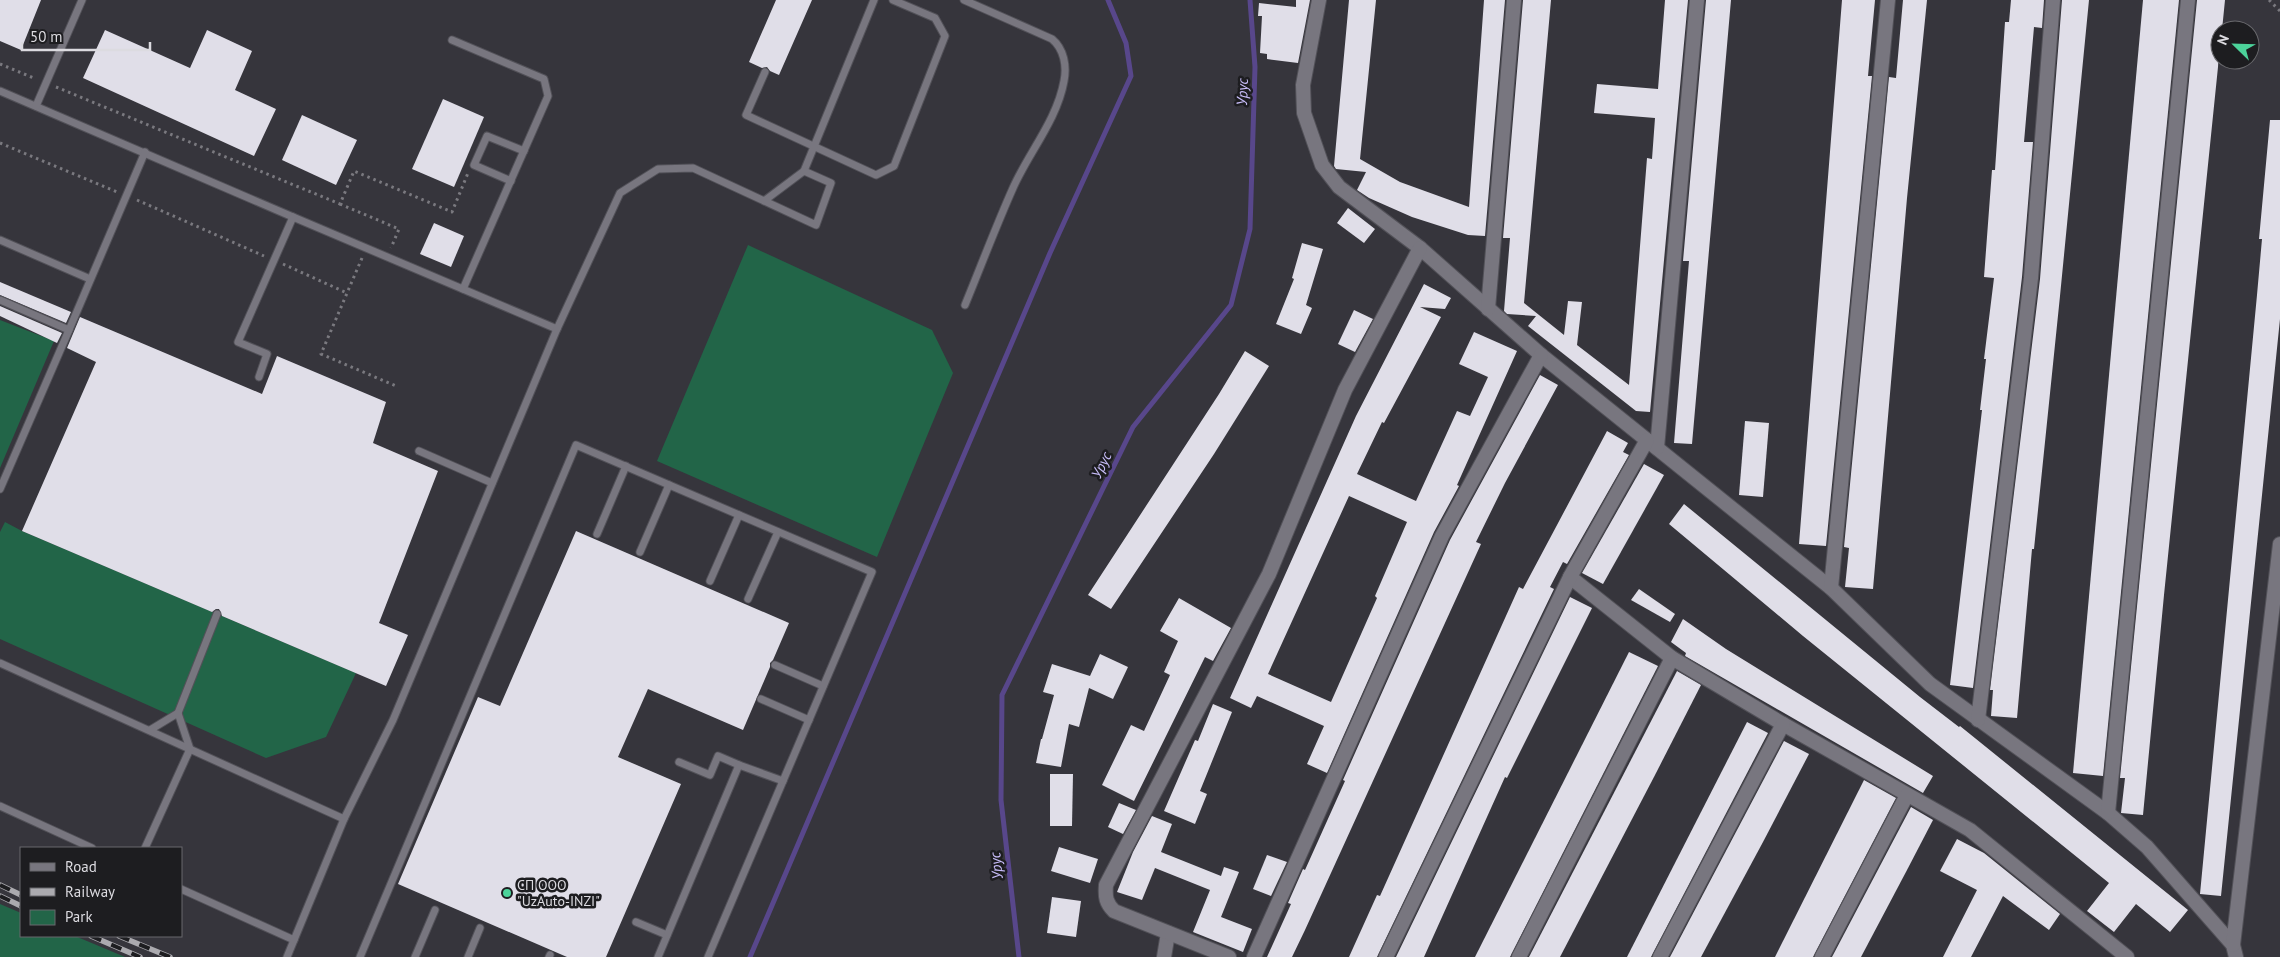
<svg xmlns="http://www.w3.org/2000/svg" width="2280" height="957" viewBox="0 0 2280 957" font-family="'PT Sans',sans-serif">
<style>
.green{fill:#226548}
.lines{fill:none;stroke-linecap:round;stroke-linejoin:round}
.stream{stroke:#58478b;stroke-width:5}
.building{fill:#e0dee8;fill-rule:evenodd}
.lane-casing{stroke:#525158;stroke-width:9}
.street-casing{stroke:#525158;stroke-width:16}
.path{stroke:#7a797f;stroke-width:3;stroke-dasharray:2.5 4;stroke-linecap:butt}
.lane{stroke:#78767f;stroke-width:7}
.street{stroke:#78767f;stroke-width:14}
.rail-casing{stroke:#abaaaf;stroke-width:5.5}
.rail{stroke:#1d1d20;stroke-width:4;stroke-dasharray:11;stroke-linecap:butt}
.poi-dot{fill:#4cd39a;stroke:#1d1d20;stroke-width:2}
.labels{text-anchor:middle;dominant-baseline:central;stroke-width:5;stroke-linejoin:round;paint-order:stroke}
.poi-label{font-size:14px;fill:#dcdbe0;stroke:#1d1d20;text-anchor:start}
.water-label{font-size:15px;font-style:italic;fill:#c9befa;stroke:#1d1d20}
</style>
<rect width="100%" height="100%" fill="#36353c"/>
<g class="green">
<polygon points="748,245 932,330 953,373 877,557 657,461"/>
<polygon points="0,320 54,341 0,468"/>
<polygon points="5,522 22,531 356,673 326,737 266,758 0,639 0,532"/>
<polygon points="0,904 21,913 21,936 75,936 125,957 0,957"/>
</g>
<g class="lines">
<g class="stream">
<polyline points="750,957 1050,253 1131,76 1126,43 1108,0"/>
<polyline points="1019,957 1001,800 1002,695 1133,427 1231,305 1250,229 1255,67 1250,0"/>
</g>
</g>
<g class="building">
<polygon points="0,0 41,0 21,50 0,41"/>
<polygon points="776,0 812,0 779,75 770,71 767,67 762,68 749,62"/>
<polygon points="1296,0 1310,0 1298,63 1267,59 1267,54 1260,53 1262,16 1258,16 1259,3 1296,7"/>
<polygon points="1349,0 1376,0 1360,159 1400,182 1469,207 1484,0 1505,0 1485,236 1468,235 1412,217 1369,198 1357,190 1366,172 1336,169 1334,166"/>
<polygon points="1523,0 1551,0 1524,303 1564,335 1568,301 1582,302 1577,345 1629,385 1647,158 1652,159 1655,118 1594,113 1597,84 1658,89 1665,0 1688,0 1650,412 1636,411 1528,326 1536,316 1507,314 1504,311 1510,238 1503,238"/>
<polygon points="1706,0 1731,0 1692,444 1674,443 1689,261 1683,261"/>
<polygon points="1842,0 1875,0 1868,76 1872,76 1826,546 1799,544"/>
<polygon points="1903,0 1927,0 1907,198 1873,589 1845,587 1849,548 1844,547 1889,77 1896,78"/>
<polygon points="2011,0 2044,0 2042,28 2034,27 2024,142 2033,142 2022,277 1973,688 1950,685 1982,410 1980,410 1986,359 1984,359 1994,278 1984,277 1992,170 1995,170 2005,22 2009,22"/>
<polygon points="2062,0 2089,0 2060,296 2034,549 2032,549 2017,718 1991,716 1993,690 1990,690 2040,279"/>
<polygon points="2143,0 2179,0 2103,776 2073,773"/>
<polygon points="2197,0 2225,0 2222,30 2220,30 2218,67 2164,595 2143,815 2121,813 2125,778 2120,778"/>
<polygon points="105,30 190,68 207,30 252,51 235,90 276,109 254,156 83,78"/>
<polygon points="443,99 484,117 454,187 412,169"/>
<polygon points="302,115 357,140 336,185 282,160"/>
<polygon points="2270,120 2280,120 2280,319 2221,896 2200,894 2257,295 2262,239 2259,239"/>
<polygon points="1348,208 1375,229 1364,243 1337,223"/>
<polygon points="434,223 464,236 451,267 420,254"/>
<polygon points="1302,243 1323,249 1306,305 1312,308 1301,334 1276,324 1294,279 1292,278"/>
<polygon points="0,282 71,312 66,323 0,295"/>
<path d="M1424,284L1451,298L1445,309L1420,307L1441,317L1384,423L1382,422L1357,474L1416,501L1457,411L1470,416L1488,377L1459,364L1474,332L1517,351L1457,485L1459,486L1434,532L1327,773L1307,764L1324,726L1257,696L1251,708L1230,698L1356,416ZM1349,496L1407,522L1375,596L1377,598L1331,702L1268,674Z"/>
<polygon points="0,306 62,333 57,343 0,316"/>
<polygon points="1354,310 1373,319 1355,352 1338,344"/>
<polygon points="80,317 262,394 277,356 386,402 373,443 438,471 379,623 408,635 386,686 222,616 219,609 216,609 212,612 22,531 96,362 67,348"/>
<polygon points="1245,351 1269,366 1214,454 1111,609 1088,595 1219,394"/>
<polygon points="1540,375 1558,385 1505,483 1476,542 1481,544 1305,930 1292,957 1267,957 1291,904 1288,903 1303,869 1305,870 1345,781 1343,780 1450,540"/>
<polygon points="1745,421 1769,423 1763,497 1739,495"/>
<polygon points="1607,431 1628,443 1623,452 1629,455 1567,564 1563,562 1550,587 1554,589 1377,957 1349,957 1377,895 1380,896 1519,587 1523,589"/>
<polygon points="1644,464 1664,475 1603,584 1582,573"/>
<polygon points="1684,504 1920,697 1959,727 1960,726 2188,910 2170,932 2136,904 2114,932 2087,911 2109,883 1803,636 1669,524"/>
<polygon points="576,531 789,623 773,660 770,663 770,667 743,730 648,689 618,757 681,784 606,957 567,957 398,884 478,697 500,706"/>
<polygon points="1639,589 1675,614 1670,622 1631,600"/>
<polygon points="1570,597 1592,608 1507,778 1505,777 1424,957 1396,957"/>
<polygon points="1179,598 1231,628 1213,661 1205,657 1134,801 1102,785 1131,725 1144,731 1170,675 1164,672 1178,641 1160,631"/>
<polygon points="1683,619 1726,649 1933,776 1923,793 1685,656 1686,653 1671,642"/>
<polygon points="1629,652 1658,666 1510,957 1475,957"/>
<polygon points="1100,654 1128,667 1113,699 1089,688 1079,727 1069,724 1061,767 1036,763 1041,739 1042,739 1054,695 1043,692 1052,664 1090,676"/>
<polygon points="1677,671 1701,685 1655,775 1560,957 1529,957"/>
<polygon points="1213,704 1232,712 1200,791 1207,794 1195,824 1164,811 1195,740 1198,741"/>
<polygon points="1747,722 1768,733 1651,957 1627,957"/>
<polygon points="1784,741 1809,754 1763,842 1701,957 1670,957"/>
<polygon points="1050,774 1073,774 1072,826 1050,826"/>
<polygon points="1864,780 1896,798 1813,957 1775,957"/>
<polygon points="1119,803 1136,810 1123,834 1108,827"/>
<polygon points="1911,807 1933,820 1907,870 1861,957 1832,957"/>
<polygon points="1152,816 1172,824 1161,852 1221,876 1224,867 1239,872 1221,917 1252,929 1243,952 1193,932 1210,890 1155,868 1142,900 1117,892 1133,852"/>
<polygon points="1957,839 1984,853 2060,914 2049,930 2003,896 1971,957 1943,957 1977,890 1940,871"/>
<polygon points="1059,847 1098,859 1090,883 1051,871"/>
<polygon points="1267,855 1287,862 1271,896 1253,889"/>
<polygon points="1052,897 1081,901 1076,937 1047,933"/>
</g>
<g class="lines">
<defs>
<g id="lane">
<path d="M964,0L1052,39C1064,49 1067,66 1064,81C1057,120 1029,152 1013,188C996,226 981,266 965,305"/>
<polyline points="452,40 544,79 548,96 463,289"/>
<polyline points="765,72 746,115 876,175 894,166 945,36 935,18 893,0"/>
<polyline points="0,91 293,217"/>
<polyline points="36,106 82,0"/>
<polyline points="804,171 874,0"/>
<polyline points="511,181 474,165 487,136 524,151"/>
<polyline points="0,240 90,279"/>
<polyline points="0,300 69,330 0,489"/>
<polyline points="69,330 145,152"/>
<polyline points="259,377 267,354 238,342 293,217 557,329"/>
<polyline points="419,451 492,483"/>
<polyline points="597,534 626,466"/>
<polyline points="640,552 669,485"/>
<polyline points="710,581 739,515"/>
<polyline points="748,599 778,532"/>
<polyline points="0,663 344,819 393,720 557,329 620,193 658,169 693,168 816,225 831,183 804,171 764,201"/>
<polyline points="775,665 823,686"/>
<polyline points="761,699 809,720"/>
<polyline points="178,713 217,614"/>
<polyline points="679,762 710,775 718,756 739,765"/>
<polyline points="0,806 92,848"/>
<polyline points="145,848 190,749 178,713 150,730"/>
<polyline points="181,889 294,940 287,957"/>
<polyline points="636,922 667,935"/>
<polyline points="294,940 344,819"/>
<polyline points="360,957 576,445 872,572 708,957"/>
<polyline points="415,957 435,910"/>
<polyline points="468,957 480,928"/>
<polyline points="549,957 550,955"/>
<polyline points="658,957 739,765 783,781"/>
</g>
<g id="street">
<polyline points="1319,0 1303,85 1304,113 1322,165 1339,187 1420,248 1541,355 1831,588 1930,684 2108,813 2147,847 2233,945 2236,957"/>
<polyline points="1488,309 1514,0"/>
<polyline points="1657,448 1697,0"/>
<polyline points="1570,577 1672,658 1783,724 1970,830 2127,957"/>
<polyline points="1831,588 1888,0"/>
<polyline points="1978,720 2031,278 2053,0"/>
<polyline points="2108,813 2188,0"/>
<polyline points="2233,945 2280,544"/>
<polyline points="1164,957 1168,933"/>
<path d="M1229,957L1114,911C1106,903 1105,897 1106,885L1269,574L1345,390L1420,248"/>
<polyline points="1254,957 1442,536 1541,355"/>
<polyline points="1386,957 1570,577 1647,440"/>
<polyline points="1519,957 1672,658"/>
<polyline points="1660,957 1783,724"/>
<polyline points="1822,957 1907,795"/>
</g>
</defs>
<use href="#lane" class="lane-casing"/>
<use href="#street" class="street-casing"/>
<g class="path">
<polyline points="2269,0 2280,11"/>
<polyline points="0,64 36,79"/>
<polyline points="56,87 340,204 354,171 452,212 468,173"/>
<polyline points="0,143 117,192"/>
<polyline points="137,200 264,256"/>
<polyline points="340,204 399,229 391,248"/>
<polyline points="362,258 321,354 396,386"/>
<polyline points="283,264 347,293"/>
</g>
<use href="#lane" class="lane"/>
<use href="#street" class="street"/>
<defs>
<g id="rail">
<polyline points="0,885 21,895"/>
<polyline points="0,896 21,906"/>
<polyline points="91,936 140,957"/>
<polyline points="119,936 170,957"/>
</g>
</defs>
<use href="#rail" class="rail-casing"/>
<use href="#rail" class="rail"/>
</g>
<circle class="poi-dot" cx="507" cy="893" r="5"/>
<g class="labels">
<g class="poi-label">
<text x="517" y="885">СП ООО<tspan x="517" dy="16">"UzAuto-INZI"</tspan></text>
</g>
<g class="water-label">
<text transform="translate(1242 92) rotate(-88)">Урус</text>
<text transform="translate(1101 465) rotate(-64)">Урус</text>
<text transform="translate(996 866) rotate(-96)">Урус</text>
</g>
</g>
<rect x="20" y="847" width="162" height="90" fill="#1d1d20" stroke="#69696d"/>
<rect x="30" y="863" width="25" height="8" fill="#78767f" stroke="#69696d"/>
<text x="65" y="872" font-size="15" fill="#dcdbe0">Road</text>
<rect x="30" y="888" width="25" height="8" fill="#abaaaf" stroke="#69696d"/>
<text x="65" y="897" font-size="15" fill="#dcdbe0">Railway</text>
<rect x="30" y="910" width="25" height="15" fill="#226548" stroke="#69696d"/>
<text x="65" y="922" font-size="15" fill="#dcdbe0">Park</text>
<g transform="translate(2235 45) rotate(293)"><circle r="24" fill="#1d1d20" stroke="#69696d"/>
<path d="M0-4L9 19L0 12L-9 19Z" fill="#4cd39a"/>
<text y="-8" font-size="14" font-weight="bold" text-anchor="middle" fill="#dcdbe0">N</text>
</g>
<path d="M22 42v8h128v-8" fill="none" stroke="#dcdbe0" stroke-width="2.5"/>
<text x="30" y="42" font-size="15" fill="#dcdbe0" stroke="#1d1d20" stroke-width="4" paint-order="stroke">50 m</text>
</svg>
